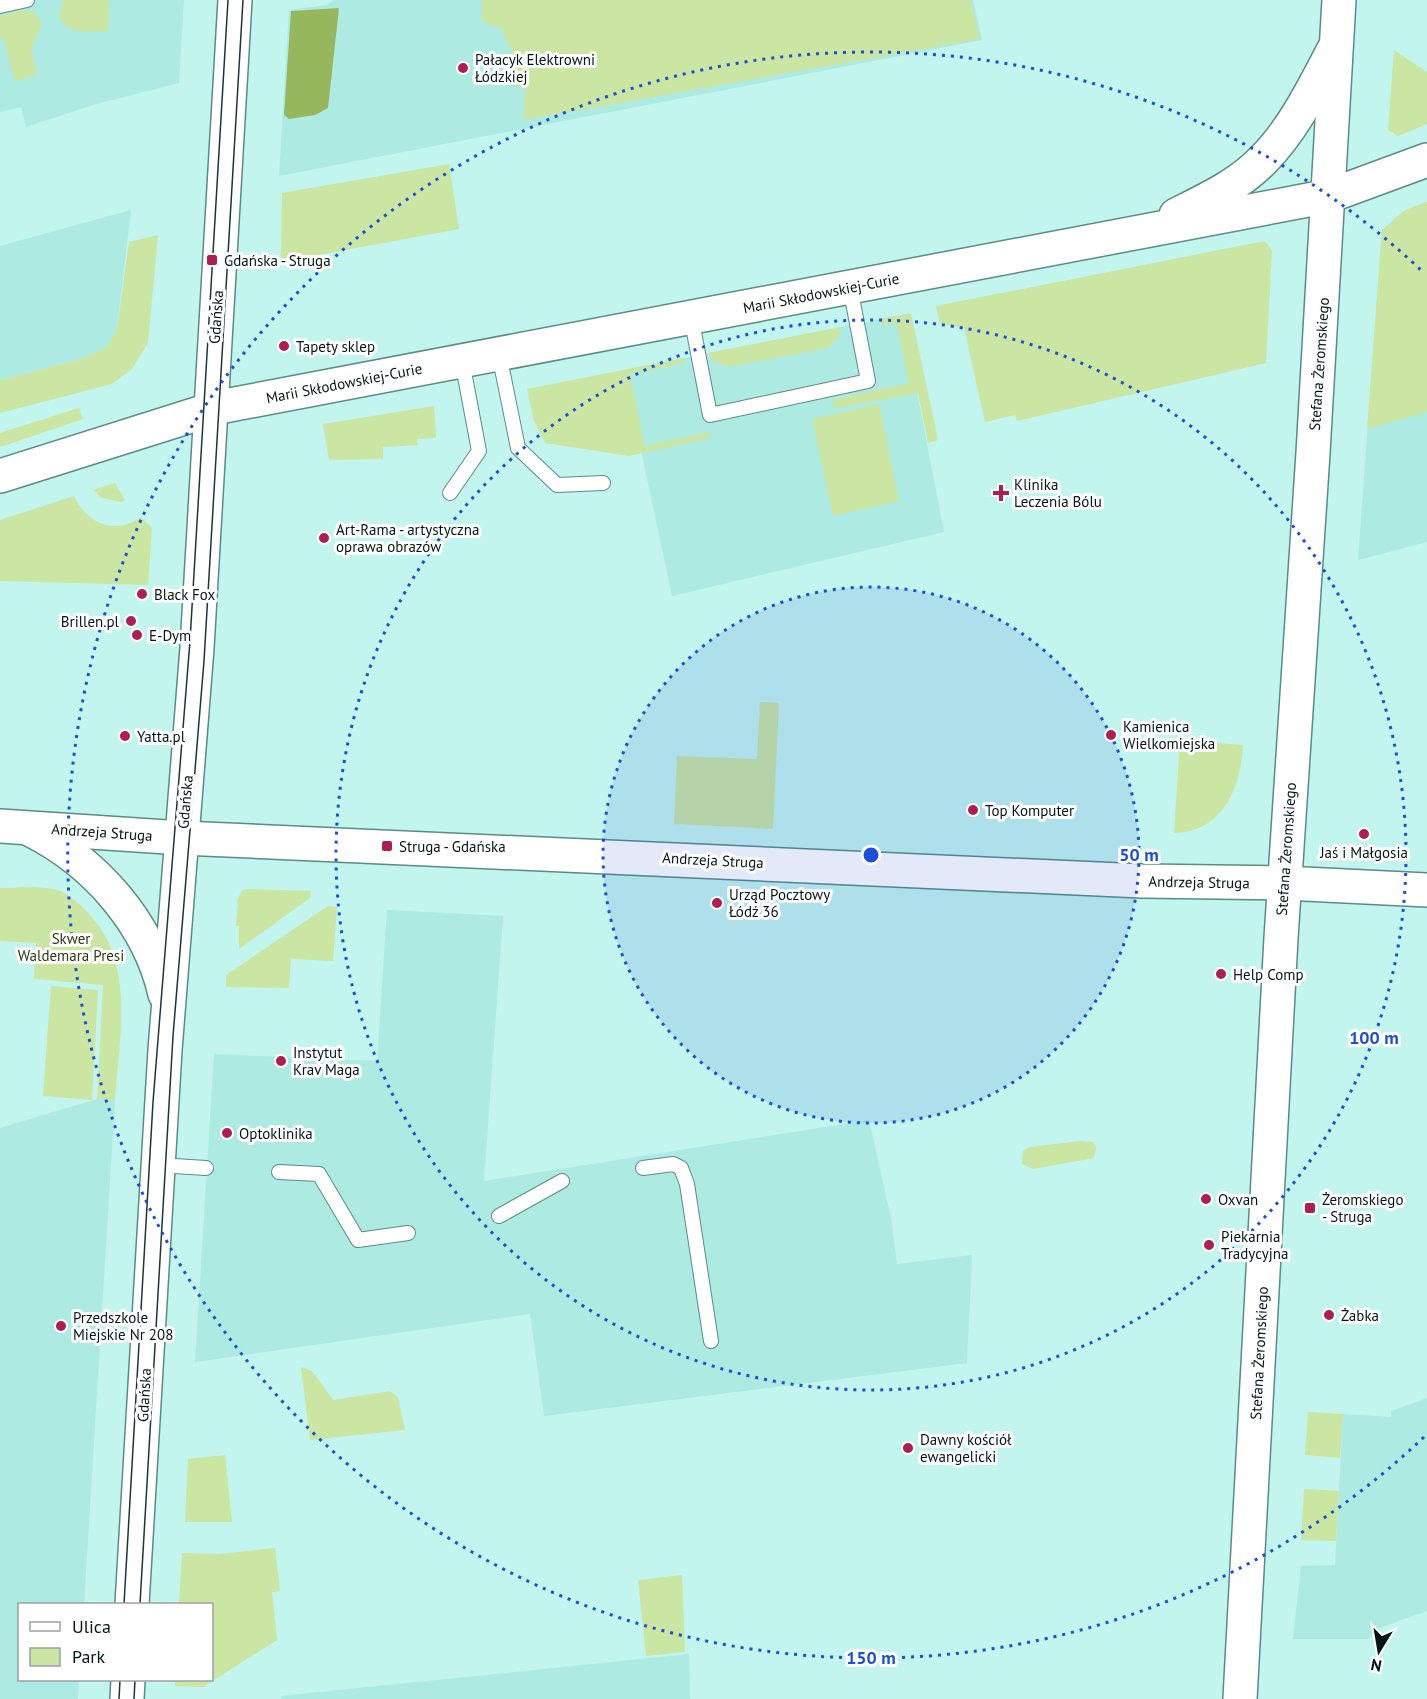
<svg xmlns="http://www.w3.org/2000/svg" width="1427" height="1699" viewBox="0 0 1427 1699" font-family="'PT Sans',sans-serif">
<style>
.built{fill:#aceae2}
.green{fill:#cbe5a2}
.forest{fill:#96b75c}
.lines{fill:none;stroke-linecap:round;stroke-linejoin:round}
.lane-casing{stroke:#5a8c85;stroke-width:16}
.secondary-casing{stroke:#5a8c85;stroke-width:36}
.lane{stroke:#fff;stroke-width:14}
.secondary{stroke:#fff;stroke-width:33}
.tram{stroke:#1e3533;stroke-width:1.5}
.ring{fill:none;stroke:#1d4ed8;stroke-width:3;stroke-dasharray:3 6}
.poi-dot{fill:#ae1e53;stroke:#fff;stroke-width:2}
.labels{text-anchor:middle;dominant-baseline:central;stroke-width:6;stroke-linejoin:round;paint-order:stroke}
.poi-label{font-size:15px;fill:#031614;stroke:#fff;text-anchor:start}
.street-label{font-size:15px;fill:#031614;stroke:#fff}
.park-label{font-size:15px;fill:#2c3913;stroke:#fff}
.centre{fill:#1d4ed8;stroke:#fff;stroke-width:3}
.ring-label{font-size:18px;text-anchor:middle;font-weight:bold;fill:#1d4ed8;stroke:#fff;stroke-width:6;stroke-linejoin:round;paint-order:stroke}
</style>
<rect width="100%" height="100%" fill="#c1f5ee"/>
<g class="built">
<polygon points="0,0 184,0 179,83 96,104 26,127 21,107 0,112"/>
<polygon points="334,0 973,0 982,40 279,176 289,10 327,5"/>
<polygon points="1427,202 1427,542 1358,560 1382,230"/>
<polygon points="131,210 117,329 107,347 81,359 0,380 0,246"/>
<polygon points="902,315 944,532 672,596 624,370"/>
<polygon points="387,910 503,916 484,1181 869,1120 891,1218 897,1264 972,1255 967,1363 544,1416 530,1314 195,1362 214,1054 377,1061"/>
<polygon points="97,1099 115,1100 84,1604 20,1604 20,1680 79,1680 78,1699 0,1699 0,1128"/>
<polygon points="1427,1398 1427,1611 1379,1628 1368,1639 1293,1639 1301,1566 1335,1565 1343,1414 1391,1417 1391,1411"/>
<polygon points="689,1654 690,1699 281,1699 281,1696"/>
</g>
<g class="green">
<path d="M63,0H109L108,32C92,31 66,35 59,17Z"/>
<polygon points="482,0 971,0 980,39 524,120 525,88 515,86 511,49 501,29 482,21"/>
<polygon points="20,10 34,12 42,24 31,49 37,74 15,82 3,38 0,38 0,16"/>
<polygon points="1394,50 1427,72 1427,124 1398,136 1388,130"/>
<polygon points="449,164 459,229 281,262 282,193"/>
<polygon points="1427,202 1427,412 1367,429 1382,230 1405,210"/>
<polygon points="158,235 148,343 132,369 112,384 0,413 0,380 81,359 107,347 117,329 129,242"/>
<polygon points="1265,241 1272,251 1266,363 1017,421 1015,415 985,422 964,328 940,324 936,306"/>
<polygon points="911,313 938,440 928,443 918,393 832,409 835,399 909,383 897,325 882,324 878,319"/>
<polygon points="841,327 839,337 828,348 728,367 712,360 708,353"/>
<polygon points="684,358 685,363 630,374 645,446 709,432 710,438 629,456 545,443 534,421 527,389"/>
<polygon points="879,404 899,501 833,516 812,419"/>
<polygon points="434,406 436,438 417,439 418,445 383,447 383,459 329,460 323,424"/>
<polygon points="79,408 83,419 0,447 0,433"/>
<polygon points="115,483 125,500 122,502 102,498 93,490"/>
<path d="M74,496C86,523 115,536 141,517L152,528L148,585L0,581V520Z"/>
<polygon points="760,702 779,703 773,829 674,824 677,756 757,759"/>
<path d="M1180,740L1243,745C1241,787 1223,832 1174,833Z"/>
<path d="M0,888C18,888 43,885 60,891C71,896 81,905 89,914C136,964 119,1038 115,1100L97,1099L103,985L34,979L36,943L0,941Z"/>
<polygon points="247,889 311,891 310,898 239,949 239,926 236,926 238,898 242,891"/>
<polygon points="328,906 337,907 333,961 291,959 289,988 226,987 226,975"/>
<polygon points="51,986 98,990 92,1100 43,1096"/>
<polygon points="1080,1141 1093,1142 1096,1147 1094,1158 1033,1169 1022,1164 1023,1151 1030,1147"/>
<polygon points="301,1367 312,1371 333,1400 390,1391 398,1397 405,1430 310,1440"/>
<polygon points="1308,1412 1343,1414 1340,1458 1305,1455"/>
<polygon points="225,1455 232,1522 185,1522 188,1459"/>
<polygon points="1304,1489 1339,1491 1336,1541 1301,1540"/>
<polygon points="275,1548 280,1591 272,1592 277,1640 203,1687 175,1686 175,1680 212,1680 212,1604 179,1604 182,1553 219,1554"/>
<polygon points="682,1575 685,1652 646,1656 638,1580"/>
</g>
<polygon class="forest" points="339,8 328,108 315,115 289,119 284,115 291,11"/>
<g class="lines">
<defs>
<g id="lane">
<polyline points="0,6 27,0"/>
<polyline points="691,317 710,415 868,381 850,287"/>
<polyline points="499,354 518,448 557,485 603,483"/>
<polyline points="450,493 479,451 462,361"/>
<polyline points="158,1165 206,1168"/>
<polyline points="643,1168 673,1164 681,1168 687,1184 711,1341"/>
<polyline points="279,1172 319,1174 358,1240 408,1233"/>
<polyline points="499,1216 562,1181"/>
</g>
<g id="secondary">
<path d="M1176,215C1206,200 1239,185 1263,160C1293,130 1313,89 1333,51"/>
<polyline points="0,476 219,407 1329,196 1427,160"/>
<polyline points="0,826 182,838 1142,881 1284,883 1427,890"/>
<path d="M31,830C95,862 149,923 165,994"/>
<polyline points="132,1604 165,1050 197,648 235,0"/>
<polyline points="127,1699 128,1680"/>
<polyline points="1240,1699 1281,938 1313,453 1339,0"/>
</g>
</defs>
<use href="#lane" class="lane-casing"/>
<use href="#secondary" class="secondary-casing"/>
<use href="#lane" class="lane"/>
<use href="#secondary" class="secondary"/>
<g class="tram">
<polyline points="124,1604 153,1102 190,641 228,0"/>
<polyline points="140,1604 173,1036 204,661 243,0"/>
<polyline points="119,1699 120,1680"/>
<polyline points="134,1699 135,1680"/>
</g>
</g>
<circle cx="871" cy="855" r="268" fill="#1d4ed8" fill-opacity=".12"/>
<g class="ring">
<circle cx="871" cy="855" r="268"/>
<circle cx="871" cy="855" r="535"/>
<path d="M1424 1437A803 803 0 1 1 1424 273"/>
</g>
<g class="poi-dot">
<circle cx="463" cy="68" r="6"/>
<rect x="206" y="254" width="12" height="12" rx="3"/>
<circle cx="284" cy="346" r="6"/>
<path d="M998 484h6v6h6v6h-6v6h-6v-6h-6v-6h6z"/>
<circle cx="324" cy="538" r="6"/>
<circle cx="142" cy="594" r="6"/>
<circle cx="131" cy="621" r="6"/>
<circle cx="137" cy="635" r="6"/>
<circle cx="1111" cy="735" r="6"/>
<circle cx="125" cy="736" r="6"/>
<circle cx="973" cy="810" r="6"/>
<circle cx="1364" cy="834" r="6"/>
<rect x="381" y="840" width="12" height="12" rx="3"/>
<circle cx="717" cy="903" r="6"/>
<circle cx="1221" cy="974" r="6"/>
<circle cx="281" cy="1061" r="6"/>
<circle cx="227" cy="1133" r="6"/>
<circle cx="1206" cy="1199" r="6"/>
<rect x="1304" y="1202" width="12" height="12" rx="3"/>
<circle cx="1209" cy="1245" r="6"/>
<circle cx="1329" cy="1315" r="6"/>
<circle cx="61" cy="1326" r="6"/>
<circle cx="908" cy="1448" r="6"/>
</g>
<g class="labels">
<g class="poi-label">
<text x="475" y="59">Pałacyk Elektrowni<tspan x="475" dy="17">Łódzkiej</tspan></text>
<text x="224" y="260">Gdańska - Struga</text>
<text x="296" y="346">Tapety sklep</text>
<text x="1014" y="484">Klinika<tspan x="1014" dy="17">Leczenia Bólu</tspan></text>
<text x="336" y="529">Art-Rama - artystyczna<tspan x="336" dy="17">oprawa obrazów</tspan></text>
<text x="154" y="594">Black Fox</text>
<text x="119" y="621" text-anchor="end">Brillen.pl</text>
<text x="149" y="635">E-Dym</text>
<text x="1123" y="726">Kamienica<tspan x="1123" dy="17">Wielkomiejska</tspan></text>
<text x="137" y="736">Yatta.pl</text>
<text x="985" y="810">Top Komputer</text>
<text x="399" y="846">Struga - Gdańska</text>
<text x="1364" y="852" text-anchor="middle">Jaś i Małgosia</text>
<text x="729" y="894">Urząd Pocztowy<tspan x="729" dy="17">Łódź 36</tspan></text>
<text x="1233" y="974">Help Comp</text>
<text x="293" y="1052">Instytut<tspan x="293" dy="17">Krav Maga</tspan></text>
<text x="239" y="1133">Optoklinika</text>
<text x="1218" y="1199">Oxvan</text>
<text x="1322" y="1199">Żeromskiego<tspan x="1322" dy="17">- Struga</tspan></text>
<text x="1221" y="1236">Piekarnia<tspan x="1221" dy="17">Tradycyjna</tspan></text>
<text x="1341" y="1315">Żabka</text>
<text x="73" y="1317">Przedszkole<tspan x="73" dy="17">Miejskie Nr 208</tspan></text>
<text x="920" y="1439">Dawny kościół<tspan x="920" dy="17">ewangelicki</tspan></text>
</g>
<g class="street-label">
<text transform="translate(821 293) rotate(-11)">Marii Skłodowskiej-Curie</text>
<text transform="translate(216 317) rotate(-86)">Gdańska</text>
<text transform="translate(1319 364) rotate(-86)">Stefana Żeromskiego</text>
<text transform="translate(344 383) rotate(-11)">Marii Skłodowskiej-Curie</text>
<text transform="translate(185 802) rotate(-85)">Gdańska</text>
<text transform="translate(102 832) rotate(4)">Andrzeja Struga</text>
<text transform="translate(1286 849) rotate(-86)">Stefana Żeromskiego</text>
<text transform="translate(713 860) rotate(3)">Andrzeja Struga</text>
<text transform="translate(1199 882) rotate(1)">Andrzeja Struga</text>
<text transform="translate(1259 1353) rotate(-87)">Stefana Żeromskiego</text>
<text transform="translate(144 1395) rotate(-87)">Gdańska</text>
</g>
<g class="park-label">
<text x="71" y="938">Skwer<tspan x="71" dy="17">Waldemara Presi</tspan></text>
</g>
</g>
<circle cx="871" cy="855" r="9" class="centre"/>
<g class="ring-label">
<text x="1139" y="861">50 m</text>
<text x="1374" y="1044">100 m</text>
<text x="871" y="1664">150 m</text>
</g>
<rect x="18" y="1603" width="195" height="78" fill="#ffffff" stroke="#9aa2a1" stroke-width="1.5"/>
<rect x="30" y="1622" width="30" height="9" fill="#ffffff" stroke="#9aa2a1" stroke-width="1.5"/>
<text x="72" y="1633" font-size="18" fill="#031614">Ulica</text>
<rect x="30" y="1648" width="30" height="18" fill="#cbe5a2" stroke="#9aa2a1" stroke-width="1.5"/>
<text x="72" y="1663" font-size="18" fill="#031614">Park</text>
<g transform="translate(1379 1651) rotate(191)" stroke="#ffffff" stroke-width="4.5" paint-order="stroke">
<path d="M0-4.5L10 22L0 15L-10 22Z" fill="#031614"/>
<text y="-9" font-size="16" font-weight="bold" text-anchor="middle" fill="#031614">N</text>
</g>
</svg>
